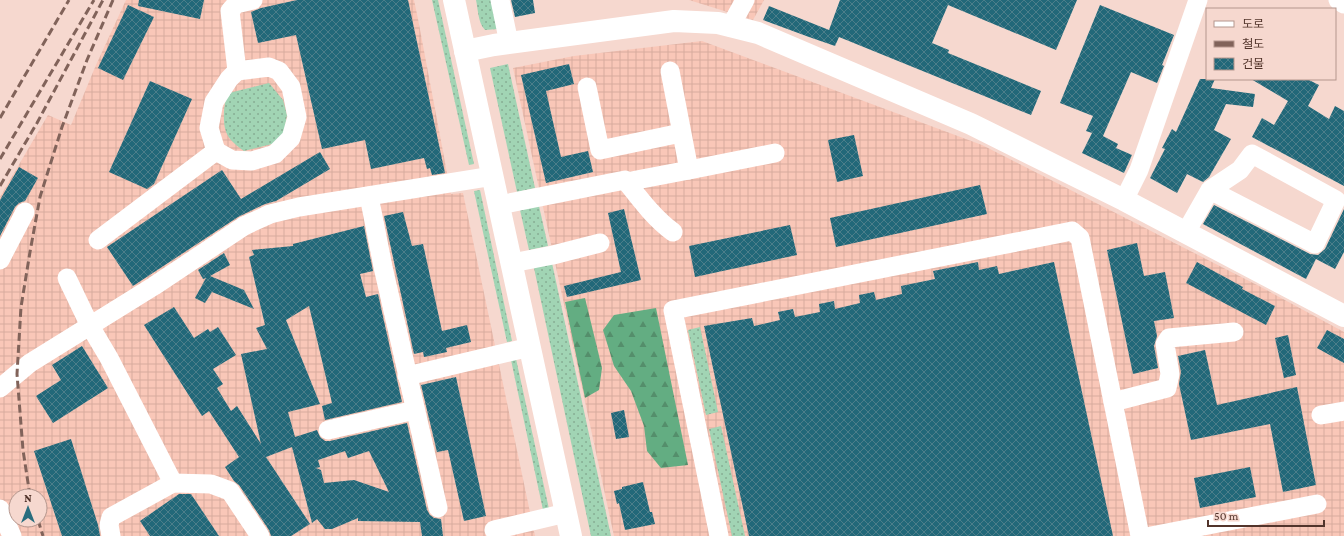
<svg xmlns="http://www.w3.org/2000/svg" width="1344" height="536" viewBox="0 0 1344 536" font-family="'Crimson Pro','Noto Sans KR',serif">
<style>
.industrial{fill:url(#industrial-grid);fill-rule:evenodd}
.grass{fill:url(#grass-dots)}
.forest{fill:url(#forest-firs)}
.building{fill:url(#building-cross-hatch);fill-rule:evenodd}
.lines{fill:none;stroke-linecap:round;stroke-linejoin:round}
.minor{stroke:#fff;stroke-width:19}
.major{stroke:#fff;stroke-width:22}
.rail{stroke:#81635a;stroke-width:3;stroke-dasharray:8 4;stroke-linecap:butt}
</style>
<defs>
<pattern id="industrial-grid" width="8" height="8" patternUnits="userSpaceOnUse"><rect width="8" height="8" fill="#f9c7b8"/><path d="M0 4h8M4 0v8" fill="none" stroke="#d7ac9e"/></pattern>
<pattern id="grass-dots" width="8" height="8" patternUnits="userSpaceOnUse"><rect width="8" height="8" fill="#a1d4b4"/><path d="M2 2h.1M6 6h.1" fill="none" stroke="#86ad93" stroke-width="1.8" stroke-linecap="round"/></pattern>
<pattern id="forest-firs" width="22" height="20" patternUnits="userSpaceOnUse"><rect width="22" height="20" fill="#63ad82"/><path d="M5 1l3.5 6h-7zM16 11l3.5 6h-7z" fill="#548e6b"/></pattern>
<pattern id="building-cross-hatch" width="8" height="8" patternUnits="userSpaceOnUse"><rect width="8" height="8" fill="#226879"/><path d="M0 0l8 8M0 8l8-8" fill="none" stroke="#4c7e8a"/></pattern>
</defs>
<rect width="100%" height="100%" fill="#f6d8cf"/>
<g class="industrial">
<path d="M126,0H414L418,19L451,194L463,193L535,536H0V197L48,115L71,125L96,65ZM16,496H40V520H16Z"/>
<polygon points="689,0 764,0 753,20"/>
<polygon points="702,41 982,145 1261,287 1344,332 1344,536 614,536 513,68 574,56"/>
</g>
<g class="grass">
<polygon points="432,0 438,0 474,164 469,165"/>
<path d="M476,0H492L498,29L485,30C478,23 478,9 476,0Z"/>
<polygon points="508,64 535,188 517,192 490,68"/>
<path d="M269,83L283,100L287,115L283,139L272,144L244,151C227,139 223,132 224,111C225,104 225,99 229,93Z"/>
<polygon points="480,190 512,341 507,342 474,191"/>
<polygon points="539,206 548,246 529,250 520,210"/>
<polygon points="552,263 611,536 591,536 534,268"/>
<polygon points="700,327 718,412 706,415 688,330"/>
<polygon points="516,359 549,509 543,510 511,360"/>
<polygon points="721,426 745,536 732,536 709,429"/>
</g>
<g class="forest">
<polygon points="585,298 602,368 599,390 585,398 565,302"/>
<polygon points="656,308 688,465 661,468 647,451 644,426 631,391 614,366 603,330 614,315"/>
</g>
<g class="building">
<polygon points="139,0 204,0 200,19 138,6"/>
<polygon points="297,0 408,0 445,173 432,175 430,168 427,169 424,158 371,169 365,140 322,149 296,35 258,43 251,12 261,8"/>
<polygon points="511,0 533,0 535,13 515,17"/>
<polygon points="840,0 1077,0 1056,50 948,5 932,43 949,50 948,53 1041,91 1031,115 839,37 835,46 809,37 763,20 769,6 829,30"/>
<polygon points="128,5 154,17 123,80 98,68"/>
<polygon points="1100,5 1174,35 1162,65 1164,66 1157,83 1131,72 1103,136 1118,144 1116,148 1132,155 1124,173 1082,153 1092,133 1086,131 1093,116 1060,103"/>
<polygon points="569,64 574,84 546,91 561,157 588,151 593,172 546,183 521,75"/>
<polygon points="1200,79 1215,79 1211,88 1255,94 1253,107 1226,104 1214,130 1231,139 1209,177 1203,182 1187,174 1177,193 1150,178 1165,149 1162,148 1172,129 1176,132"/>
<polygon points="1251,79 1307,79 1319,85 1308,106 1329,119 1335,106 1344,111 1344,186 1252,137 1262,118 1274,125 1288,101"/>
<polygon points="150,81 192,99 154,184 147,189 109,172"/>
<polygon points="854,135 863,176 837,182 828,140"/>
<polygon points="320,152 330,169 276,201 265,204 238,217 133,286 107,247 222,170 241,199"/>
<polygon points="19,167 38,178 25,201 19,203 15,207 0,236 0,200"/>
<polygon points="980,185 987,214 836,247 830,218"/>
<polygon points="1214,205 1310,254 1318,255 1325,249 1344,209 1344,252 1335,269 1316,259 1306,279 1203,224"/>
<polygon points="624,209 641,280 567,297 564,286 621,272 608,213"/>
<polygon points="403,212 412,246 423,244 442,331 467,325 471,342 446,348 447,352 424,357 423,352 414,354 384,216"/>
<polygon points="790,225 797,255 695,277 689,246"/>
<path d="M364,226L373,271L360,274L366,297L378,294L402,402L325,420L322,406L332,403L309,306L286,320L320,404L288,412L295,437L317,430L320,437L325,441H330L407,423L427,510L430,515L434,518L441,519L443,536H422L420,522L358,521V518L332,529H325L317,519L312,523L292,447L266,457L310,524L291,536H271L269,530L239,485L234,481L225,467L239,457L209,411L202,416L144,325L174,307L194,338L208,329L210,332L218,327L236,355L213,369L223,384L217,388L231,411L237,406L261,444L241,354L267,349L256,328L265,325L249,257L254,255L252,250L293,246V244ZM345,451L348,458L369,451L389,492L354,480L324,483L321,470L316,468L320,467L318,460Z"/>
<polygon points="1137,243 1144,276 1165,272 1174,318 1154,321 1157,336 1154,346 1158,368 1133,374 1107,250"/>
<polygon points="224,253 230,265 210,276 244,290 254,309 212,292 205,303 195,298 206,278 203,279 198,270"/>
<polygon points="978,262 979,270 997,266 999,274 1054,262 1113,536 749,536 704,326 752,318 754,326 780,320 778,312 793,309 795,317 820,312 819,304 834,301 835,309 860,303 859,295 874,292 876,300 902,294 901,286 935,279 933,271"/>
<polygon points="1197,262 1243,287 1242,289 1275,306 1266,325 1186,283"/>
<polygon points="1327,330 1344,339 1344,363 1317,348"/>
<polygon points="1288,335 1296,375 1284,378 1275,338"/>
<polygon points="82,346 108,388 53,423 36,396 61,380 52,365"/>
<polygon points="1205,350 1217,405 1297,387 1316,485 1283,492 1270,424 1191,440 1179,384 1181,372 1178,356"/>
<polygon points="456,377 486,516 464,521 448,450 437,452 421,385"/>
<polygon points="624,410 629,437 616,439 611,413"/>
<polygon points="71,439 98,525 100,536 62,536 34,451"/>
<polygon points="1250,467 1256,497 1200,508 1194,478"/>
<polygon points="643,482 650,512 652,512 655,524 625,530 619,503 617,504 614,491 622,489 622,487"/>
<polygon points="179,494 191,494 219,536 150,536 140,521"/>
</g>
<g class="lines">
<g class="minor">
<polyline points="500,0 509,43"/>
<polyline points="1338,0 1344,4"/>
<polyline points="730,27 745,0"/>
<polyline points="587,87 600,150 681,133"/>
<polyline points="216,151 232,160 252,161 275,154 291,138 297,117 291,87 279,71 269,67 237,71"/>
<polyline points="689,170 775,153"/>
<polyline points="626,182 689,170 670,71"/>
<polyline points="369,196 383,267 438,508"/>
<polyline points="1124,200 1139,170 1198,0"/>
<path d="M499,205L625,180C640,199 654,218 673,232"/>
<polyline points="1186,232 1210,190 1315,244 1336,200 1252,154 1240,170 1210,190"/>
<polyline points="98,240 216,151 209,128 214,102 229,79 237,71 230,11 236,4 253,0"/>
<polyline points="0,260 25,212"/>
<polyline points="512,263 553,255 600,243"/>
<polyline points="67,278 90,326 109,358 173,483"/>
<polyline points="407,376 530,347"/>
<polyline points="0,388 30,363 154,286 244,226 270,214 299,207 493,176"/>
<polyline points="1113,402 1167,388 1170,374 1165,344 1169,338 1234,332"/>
<polyline points="1321,415 1344,411"/>
<polyline points="328,430 415,410"/>
<polyline points="0,509 12,536"/>
<polyline points="494,530 566,513"/>
<polyline points="111,536 109,525 111,517 173,483 211,484 230,491 260,536"/>
<polyline points="719,536 673,310 1072,231 1080,238 1140,536"/>
<polyline points="1151,536 1317,504"/>
</g>
<g class="major">
<polyline points="454,0 571,536"/>
<polyline points="465,51 494,45 674,21 718,23 758,33 971,124 1124,200 1344,316"/>
</g>
<g class="rail">
<polyline points="0,118 69,0"/>
<polyline points="0,159 94,0"/>
<polyline points="0,186 37,123 103,0"/>
<polyline points="30,496 23,450 17,374 21,307 30,252 40,197 62,127 87,60 113,0"/>
<polyline points="38,520 43,536"/>
</g>
</g>
<rect x="1206" y="8" width="130" height="72" fill="#f6d8cf" stroke="#b4968d"/>
<rect x="1214" y="21" width="20" height="6" fill="#ffffff" stroke="#b4968d"/>
<text x="1242" y="28" font-size="12" fill="#52342b">도로</text>
<rect x="1214" y="41" width="20" height="6" fill="#81635a" stroke="#b4968d"/>
<text x="1242" y="48" font-size="12" fill="#52342b">철도</text>
<rect x="1214" y="58" width="20" height="12" fill="url(#building-cross-hatch)" stroke="#b4968d"/>
<text x="1242" y="68" font-size="12" fill="#52342b">건물</text>
<g transform="translate(28 508)"><circle r="19" fill="#f6d8cf" stroke="#b4968d"/>
<path d="M0-3L7 15L0 10L-7 15Z" fill="#296d7e"/>
<text y="-6" font-size="11" font-weight="bold" text-anchor="middle" fill="#52342b">N</text>
</g>
<path d="M1208 520v6h116v-6" fill="none" stroke="#52342b" stroke-width="2"/>
<text x="1214" y="520" font-size="12" fill="#52342b" stroke="#f6d8cf" stroke-width="3" paint-order="stroke">50 m</text>
</svg>
